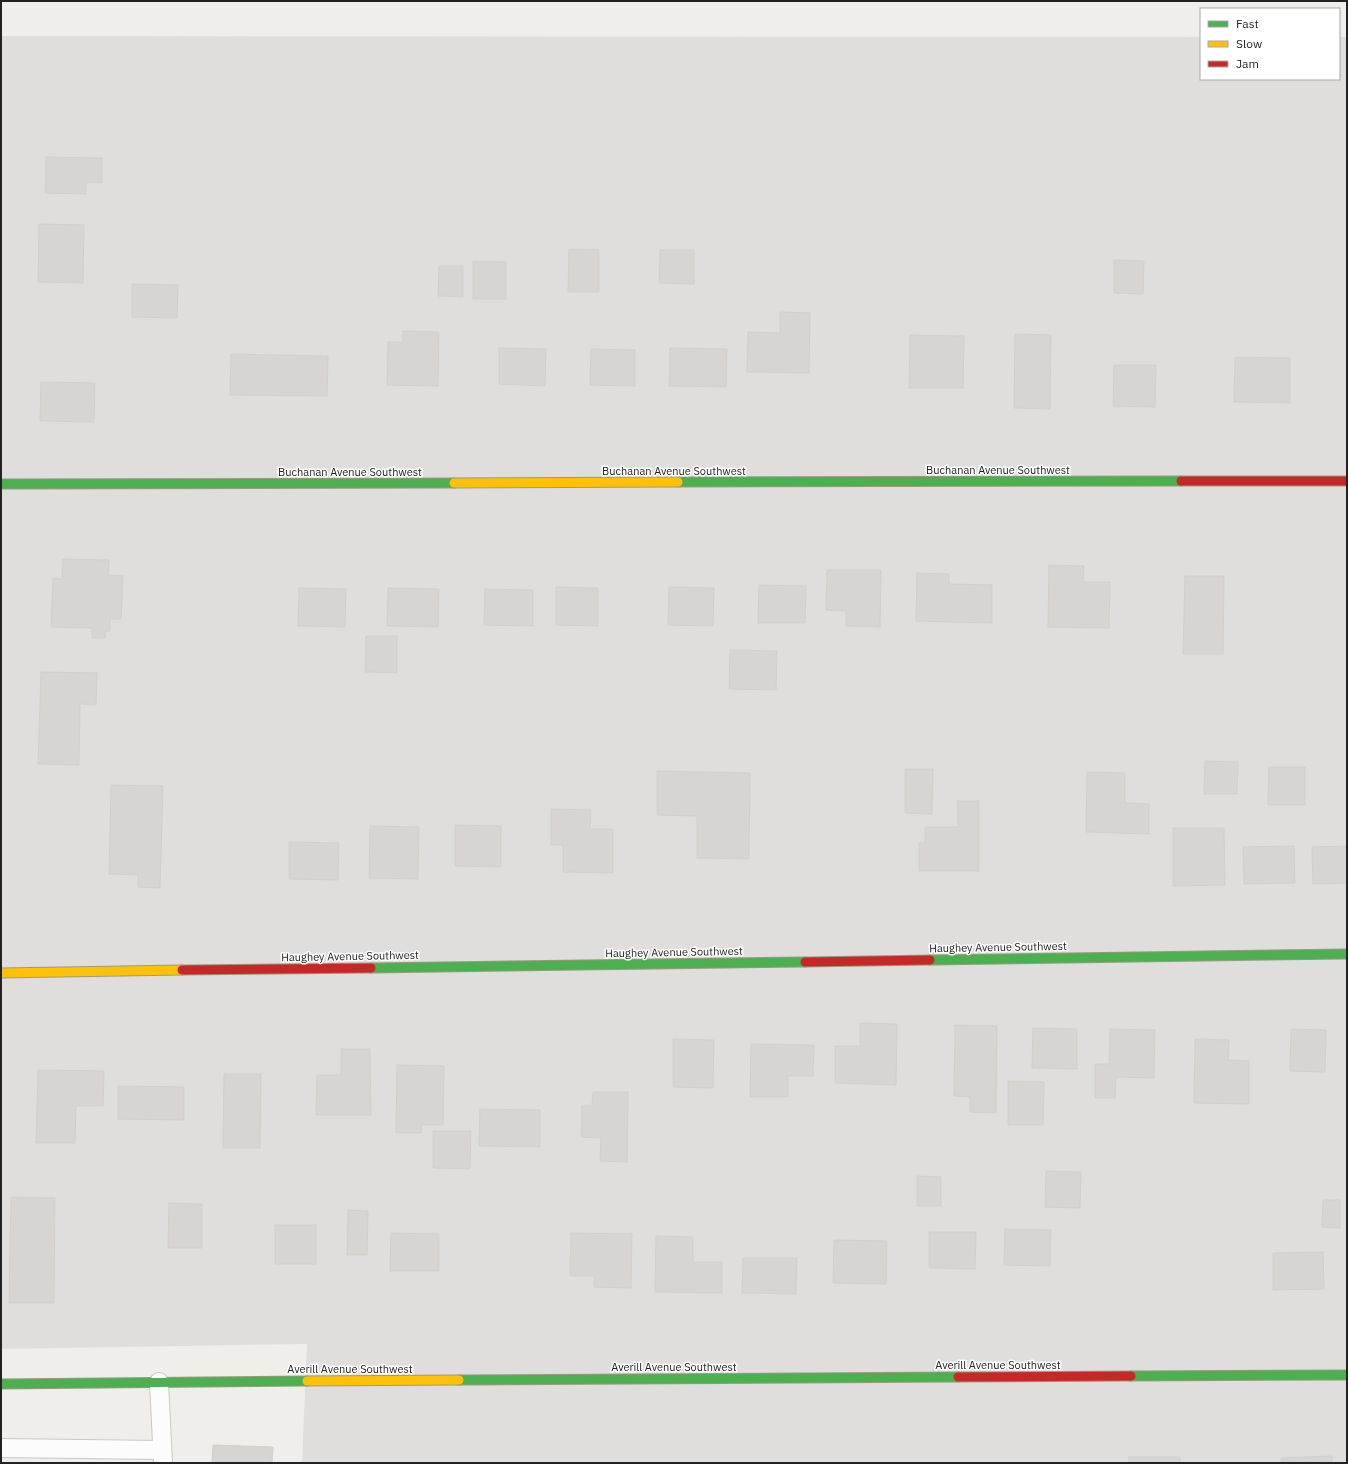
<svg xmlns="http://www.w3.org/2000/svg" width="1348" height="1464" viewBox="0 0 1348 1464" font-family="'IBM Plex Sans',sans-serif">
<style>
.residential{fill:#dfdedc}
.building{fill:#d7d4d1;stroke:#d3d0cb}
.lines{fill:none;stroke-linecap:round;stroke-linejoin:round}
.lane-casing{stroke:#c9c8c6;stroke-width:20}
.fast-casing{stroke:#999b80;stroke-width:11}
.slow-casing{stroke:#999b80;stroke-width:11}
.jam-casing{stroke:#999b80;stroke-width:11}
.lane{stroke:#fdfcfc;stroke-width:18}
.fast{stroke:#4caf50;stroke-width:9}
.slow{stroke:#ffc107;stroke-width:9}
.jam{stroke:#c62828;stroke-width:9}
.labels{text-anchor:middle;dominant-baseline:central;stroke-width:3;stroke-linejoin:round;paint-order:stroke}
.street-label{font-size:11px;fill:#222;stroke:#fff}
</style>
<rect width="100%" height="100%" fill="#f0eeea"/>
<polygon class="residential" points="1,36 1201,37 1201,79 1339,79 1339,37 1347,37 1347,1463 302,1463 307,1344 1,1349"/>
<g class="building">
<polygon points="46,157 102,158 102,183 86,182 86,194 45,193"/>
<polygon points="39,224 84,225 83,283 38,282"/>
<polygon points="569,249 599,250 599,292 568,292"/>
<polygon points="660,250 694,250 694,284 659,283"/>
<polygon points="1114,260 1144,261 1143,294 1114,293"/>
<polygon points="473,261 506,262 506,299 473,299"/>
<polygon points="439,266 463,266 463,297 438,296"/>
<polygon points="132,284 178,285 177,318 132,317"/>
<polygon points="780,312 810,313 809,373 747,372 748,332 780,333"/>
<polygon points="403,331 439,332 438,386 387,385 388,342 403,342"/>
<polygon points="1015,334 1051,335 1050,409 1014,408"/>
<polygon points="910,335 964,336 963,388 909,388"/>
<polygon points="499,348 546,349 545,386 499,384"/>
<polygon points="670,348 727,349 726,387 669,386"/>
<polygon points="591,349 635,350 635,386 590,385"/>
<polygon points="231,354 328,356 327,396 230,395"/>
<polygon points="1235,357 1290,358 1290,403 1234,402"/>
<polygon points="1114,365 1156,365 1155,407 1113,406"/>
<polygon points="41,382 95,383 94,422 40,421"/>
<polygon points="63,559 109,560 108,575 123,576 121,619 110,619 110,631 106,631 105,638 92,638 92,628 51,627 53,578 62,579"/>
<polygon points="1049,565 1084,566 1083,582 1110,582 1109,628 1048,627"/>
<polygon points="827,570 881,570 880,627 846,626 846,611 826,610"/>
<polygon points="917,573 949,574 949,584 992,585 992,623 916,621"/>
<polygon points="1185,576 1224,576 1223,654 1183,654"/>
<polygon points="759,585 806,586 805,623 758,623"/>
<polygon points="556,587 598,588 598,626 556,625"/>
<polygon points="669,587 714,588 713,626 668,625"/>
<polygon points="299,588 346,589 345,627 298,626"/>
<polygon points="388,588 439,589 438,627 387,626"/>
<polygon points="485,589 533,590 533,626 484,625"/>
<polygon points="366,636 397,636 397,673 365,672"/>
<polygon points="730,650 777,651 776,690 729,689"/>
<polygon points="41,672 97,673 96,705 80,704 79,765 38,764"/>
<polygon points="1205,761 1238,762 1237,794 1204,794"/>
<polygon points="1269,767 1305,767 1305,805 1268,805"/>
<polygon points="905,769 933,769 932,814 905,813"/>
<polygon points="657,771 750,773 749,859 697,858 697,816 657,815"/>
<polygon points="1087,772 1125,773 1125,803 1149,804 1149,834 1086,832"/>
<polygon points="111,785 163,786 160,888 138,887 138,875 109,874"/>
<polygon points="957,801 979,801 979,871 919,871 919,843 925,843 925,827 958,827"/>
<polygon points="551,809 591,810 590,829 613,829 613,873 563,872 563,845 551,845"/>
<polygon points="455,825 501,826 501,867 455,866"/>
<polygon points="370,826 419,827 418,879 369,878"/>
<polygon points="1173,828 1224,828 1225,885 1173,886"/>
<polygon points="289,842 339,843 338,880 289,879"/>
<polygon points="1294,846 1295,883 1244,884 1243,847"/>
<polygon points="1347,846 1347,883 1313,884 1312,847"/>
<polygon points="860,1023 897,1024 896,1085 835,1083 835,1046 860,1046"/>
<polygon points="955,1025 997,1026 996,1113 970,1112 970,1097 954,1096"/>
<polygon points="1033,1028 1077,1029 1077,1069 1032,1068"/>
<polygon points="1110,1029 1155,1030 1154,1078 1116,1077 1115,1098 1095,1098 1095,1064 1109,1064"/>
<polygon points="1291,1029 1326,1030 1325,1072 1290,1071"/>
<polygon points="673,1039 714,1040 713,1088 673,1087"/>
<polygon points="1195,1039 1229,1040 1228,1060 1249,1061 1249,1104 1194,1103"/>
<polygon points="751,1044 814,1045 813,1076 788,1076 788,1097 750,1097"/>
<polygon points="341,1049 370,1049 371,1115 316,1115 317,1075 341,1075"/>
<polygon points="397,1065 444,1066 443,1125 422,1125 421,1133 396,1133"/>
<polygon points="38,1070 104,1071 103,1106 76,1106 75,1143 36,1143"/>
<polygon points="224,1074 261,1074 260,1148 223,1148"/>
<polygon points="1008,1081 1044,1082 1043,1125 1008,1125"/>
<polygon points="118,1086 184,1087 184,1120 118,1119"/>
<polygon points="593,1092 628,1092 627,1162 600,1161 601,1138 581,1137 582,1106 592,1106"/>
<polygon points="480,1109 540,1110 540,1147 479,1146"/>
<polygon points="433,1131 471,1131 470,1169 433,1168"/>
<polygon points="1046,1171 1081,1172 1080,1208 1045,1207"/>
<polygon points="917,1176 941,1177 941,1206 917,1206"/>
<polygon points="11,1197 55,1198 54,1303 9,1303"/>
<polygon points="1323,1200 1340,1200 1340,1228 1322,1227"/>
<polygon points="169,1203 202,1204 202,1248 168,1248"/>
<polygon points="348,1210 368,1211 367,1255 347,1255"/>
<rect x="275" y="1225" width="41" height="39"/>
<polygon points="1005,1229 1051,1230 1050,1266 1004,1265"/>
<polygon points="929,1232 976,1232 975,1269 929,1268"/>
<polygon points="391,1233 439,1234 439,1271 390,1271"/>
<polygon points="571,1233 632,1234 631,1288 594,1287 594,1276 570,1276"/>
<polygon points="656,1236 693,1237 693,1262 722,1262 722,1293 655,1292"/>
<polygon points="834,1240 887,1241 886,1284 833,1283"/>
<polygon points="1323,1252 1324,1289 1273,1290 1273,1253"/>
<polygon points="743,1258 797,1258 796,1294 742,1293"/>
<polygon points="213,1445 273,1447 272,1463 212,1463"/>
<polygon points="1332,1456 1332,1463 1281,1463 1281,1458"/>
<rect x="1129" y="1457" width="51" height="6"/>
</g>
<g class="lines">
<defs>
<g id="lane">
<polyline points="159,1382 163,1463"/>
<polyline points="1,1448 161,1450"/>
</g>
<g id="fast">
<polyline points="678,482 1181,481"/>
<polyline points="1,484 454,483"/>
<polyline points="930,960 1347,954"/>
<polyline points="371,968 805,962"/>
<polyline points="1131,1376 1347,1375"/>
<polyline points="459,1380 958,1377"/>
<polyline points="1,1384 307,1381"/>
</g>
<g id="slow">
<polyline points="454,483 678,482"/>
<polyline points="1,973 182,970"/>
<polyline points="307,1381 459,1380"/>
</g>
<g id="jam">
<polyline points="1181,481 1347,481"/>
<polyline points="805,962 930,960"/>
<polyline points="182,970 371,968"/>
<polyline points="958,1377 1131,1376"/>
</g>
</defs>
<use href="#lane" class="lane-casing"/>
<use href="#fast" class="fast-casing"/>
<use href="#slow" class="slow-casing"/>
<use href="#jam" class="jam-casing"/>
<use href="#lane" class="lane"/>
<use href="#fast" class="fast"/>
<use href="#slow" class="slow"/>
<use href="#jam" class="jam"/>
</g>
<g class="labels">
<g class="street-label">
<text x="998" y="470">Buchanan Avenue Southwest</text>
<text x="674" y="471">Buchanan Avenue Southwest</text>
<text x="350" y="472">Buchanan Avenue Southwest</text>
<text transform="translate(998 947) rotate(-1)">Haughey Avenue Southwest</text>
<text transform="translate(674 952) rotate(-1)">Haughey Avenue Southwest</text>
<text transform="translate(350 956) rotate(-1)">Haughey Avenue Southwest</text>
<text x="998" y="1365">Averill Avenue Southwest</text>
<text x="674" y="1367">Averill Avenue Southwest</text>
<text x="350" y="1369">Averill Avenue Southwest</text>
</g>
</g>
<rect width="1348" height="1464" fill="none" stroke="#222222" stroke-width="4"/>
<rect x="1200" y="8" width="140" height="72" fill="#ffffff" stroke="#a7a7a7"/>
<rect x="1208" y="21" width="20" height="6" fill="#4caf50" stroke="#a7a7a7"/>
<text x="1236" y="28" font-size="12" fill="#222222">Fast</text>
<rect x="1208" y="41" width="20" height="6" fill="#ffc107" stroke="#a7a7a7"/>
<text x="1236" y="48" font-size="12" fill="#222222">Slow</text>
<rect x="1208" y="61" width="20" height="6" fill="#c62828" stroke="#a7a7a7"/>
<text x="1236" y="68" font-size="12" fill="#222222">Jam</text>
</svg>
